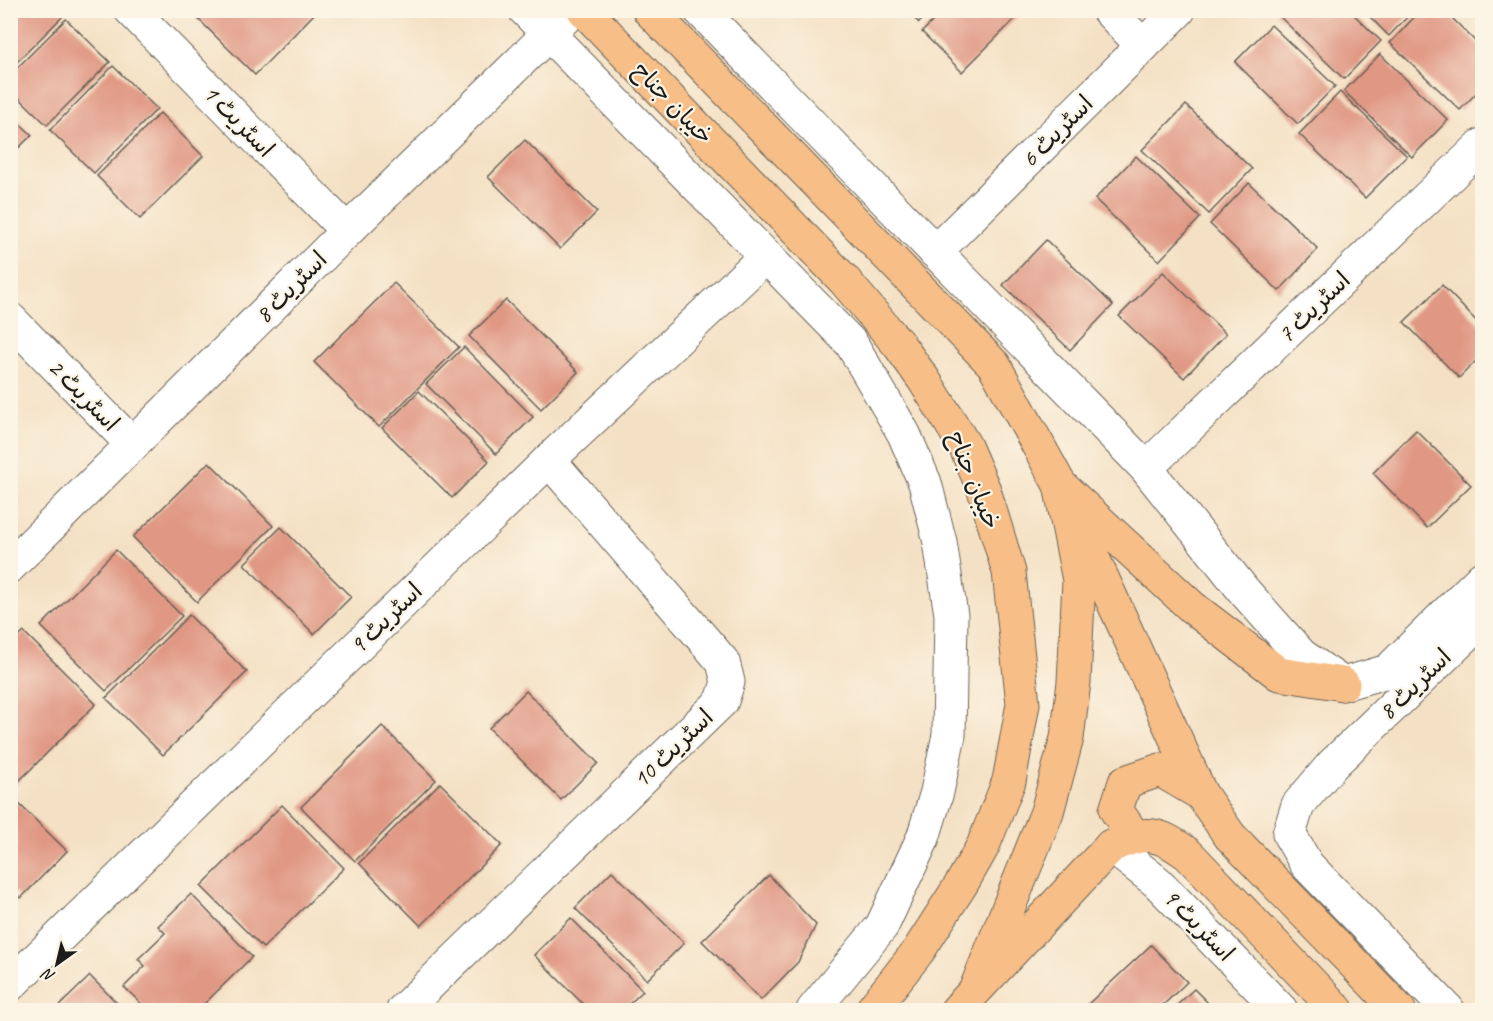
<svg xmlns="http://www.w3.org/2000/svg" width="1493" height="1021" viewBox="0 0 1493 1021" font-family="Caveat,'Playpen Sans Arabic',sans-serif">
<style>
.building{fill:#e09884}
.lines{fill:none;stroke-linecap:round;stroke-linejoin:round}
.minor-casing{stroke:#686157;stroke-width:35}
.major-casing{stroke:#686157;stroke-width:35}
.minor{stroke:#fff;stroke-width:33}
.major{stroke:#f7be87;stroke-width:33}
.labels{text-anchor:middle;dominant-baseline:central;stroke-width:4.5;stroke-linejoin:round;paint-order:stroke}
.street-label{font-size:24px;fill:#1c1c1c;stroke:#fcf5e5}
</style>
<rect width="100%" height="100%" fill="#fcf5e5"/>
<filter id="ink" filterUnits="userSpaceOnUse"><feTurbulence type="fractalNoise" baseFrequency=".0167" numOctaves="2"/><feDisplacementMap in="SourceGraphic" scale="12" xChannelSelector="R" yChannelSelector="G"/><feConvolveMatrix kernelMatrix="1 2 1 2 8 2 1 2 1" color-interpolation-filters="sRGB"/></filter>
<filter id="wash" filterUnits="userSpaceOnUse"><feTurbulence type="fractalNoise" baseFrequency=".008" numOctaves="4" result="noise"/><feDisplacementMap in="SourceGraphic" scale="24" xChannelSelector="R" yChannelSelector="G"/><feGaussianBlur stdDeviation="1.35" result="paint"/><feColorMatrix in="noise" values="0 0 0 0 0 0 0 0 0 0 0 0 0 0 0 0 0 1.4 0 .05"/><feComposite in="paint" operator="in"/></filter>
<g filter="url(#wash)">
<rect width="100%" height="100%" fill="#f4e1c5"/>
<g id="blocks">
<g class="building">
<polygon points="10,10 59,10 64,15 10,69"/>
<polygon points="189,10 318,10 255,75"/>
<polygon points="906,10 931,10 919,23"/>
<polygon points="944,10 1024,10 962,72 922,32"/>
<polygon points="1278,10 1349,10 1381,41 1344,79 1276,13"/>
<polygon points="1363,10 1414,10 1389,36"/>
<polygon points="1421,10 1444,10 1482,48 1482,87 1460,110 1390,43"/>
<polygon points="66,19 110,62 47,125 10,89 10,75"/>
<polygon points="1271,25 1335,86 1298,124 1235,62"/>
<polygon points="1380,54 1448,120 1412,157 1344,91"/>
<polygon points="113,66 157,109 94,173 50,130"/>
<polygon points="1340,92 1407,156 1365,198 1299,134"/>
<polygon points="1186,105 1252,169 1209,214 1142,150"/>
<polygon points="160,113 203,156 140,219 97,176"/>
<polygon points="10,114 32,135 10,156"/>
<polygon points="525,140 597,212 560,249 488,177"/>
<polygon points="1136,156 1200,218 1159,261 1095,199"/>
<polygon points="1249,183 1318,249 1279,291 1210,224"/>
<polygon points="1046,240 1113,305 1070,350 1003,285"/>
<polygon points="1163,272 1226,334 1184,378 1119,316"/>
<polygon points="394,283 459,347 379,427 314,362"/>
<polygon points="1442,285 1482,327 1482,355 1459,378 1404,322"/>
<polygon points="506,300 578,372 541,409 469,336"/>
<polygon points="464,347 533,417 496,454 426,384"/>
<polygon points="419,391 489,461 452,498 382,428"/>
<polygon points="1416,430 1471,485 1427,528 1373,473"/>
<polygon points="209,462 273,526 197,602 133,537"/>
<polygon points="281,527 351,597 314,634 244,564"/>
<polygon points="116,550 182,616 106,691 41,626"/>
<polygon points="189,615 247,672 163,755 106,698"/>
<polygon points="24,632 96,704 15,785 10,781 10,645"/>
<polygon points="526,691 598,763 561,800 489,728"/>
<polygon points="382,726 436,780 355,861 301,807"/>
<polygon points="440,783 502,845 421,926 359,863"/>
<polygon points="10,795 67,851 21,898 10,888"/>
<polygon points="282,805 344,868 263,948 201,886"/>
<polygon points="612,871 684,943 647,980 575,908"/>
<polygon points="769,875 816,925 798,962 761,1000 702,941"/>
<polygon points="191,894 252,957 198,1010 148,1010 124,987 145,966 138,959 165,933 158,926"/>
<polygon points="571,918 643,991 623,1010 589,1010 534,955"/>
<polygon points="1151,945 1187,982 1158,1010 1091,1010 1086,1006"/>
<polygon points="90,976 124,1010 55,1010"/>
<polygon points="1194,989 1215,1010 1172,1010"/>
</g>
</g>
</g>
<g filter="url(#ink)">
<use href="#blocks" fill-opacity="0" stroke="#686157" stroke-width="1.5"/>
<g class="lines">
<defs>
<g id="minor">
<polyline points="131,10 347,231"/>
<polyline points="525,10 851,343 904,434 925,483 940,542 951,615 949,735 937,792 923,838 882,926 813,1010"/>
<polyline points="700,10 1146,468 1244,591 1301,655 1343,684 1388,671 1482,578"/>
<polyline points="1108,10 1143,46"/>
<polyline points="935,252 1179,10"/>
<polyline points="10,319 133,445"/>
<polyline points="1146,468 1482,145"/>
<polyline points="10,566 347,231 573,10"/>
<polyline points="1111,846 1157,882 1281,1010"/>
<polyline points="10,985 549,460 766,256"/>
<polyline points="403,1010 722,701 728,682 723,662 549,460"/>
<polyline points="1448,1010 1307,865 1289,834 1298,805 1333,764 1482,620"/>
</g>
<g id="major">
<polyline points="584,10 844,280 899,345 924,380 965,446 984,490 1009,572 1023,704 1009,781 983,846 962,883 919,950 872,1010"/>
<polyline points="649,10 994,365 1060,485 1079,580 1074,682 1067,738 1047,812 977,986"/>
<polyline points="1060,485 1193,608 1279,674 1343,684"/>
<polyline points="1083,536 1201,794 1230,836 1399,1010"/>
<polyline points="1134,836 1116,810 1125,782 1160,770 1201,794"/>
<path d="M957,1010L1111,846C1146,830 1158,832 1188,854L1337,1010"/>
</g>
</defs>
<use href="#minor" class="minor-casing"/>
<use href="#major" class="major-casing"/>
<use href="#minor" class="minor"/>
<use href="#major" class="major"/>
</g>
</g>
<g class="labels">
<g class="street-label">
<text transform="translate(673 103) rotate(46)">خیبان جناح</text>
<text transform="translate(239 121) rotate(46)">اسٹریٹ 1</text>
<text transform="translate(1057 131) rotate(-45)">اسٹریٹ 6</text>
<text transform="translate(291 287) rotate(-45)">اسٹریٹ 8</text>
<text transform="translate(1314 307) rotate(-44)">اسٹریٹ 7</text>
<text transform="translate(84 395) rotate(46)">اسٹریٹ 2</text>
<text transform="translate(974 480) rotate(68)">خیبان جناح</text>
<text transform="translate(386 618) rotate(-44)">اسٹریٹ 9</text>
<text transform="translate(1415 684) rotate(-44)">اسٹریٹ 8</text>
<text transform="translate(673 748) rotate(-44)">اسٹریٹ 10</text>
<text transform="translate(1199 925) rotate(46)">اسٹریٹ 9</text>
</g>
</g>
<rect width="1493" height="1021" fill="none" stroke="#fcf5e5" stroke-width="36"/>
<g transform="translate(57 964) rotate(214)" stroke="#fcf5e5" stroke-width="4.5" paint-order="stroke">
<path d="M0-4.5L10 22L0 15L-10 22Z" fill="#1c1c1c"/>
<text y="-9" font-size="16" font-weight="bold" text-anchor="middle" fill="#1c1c1c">N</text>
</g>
</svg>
